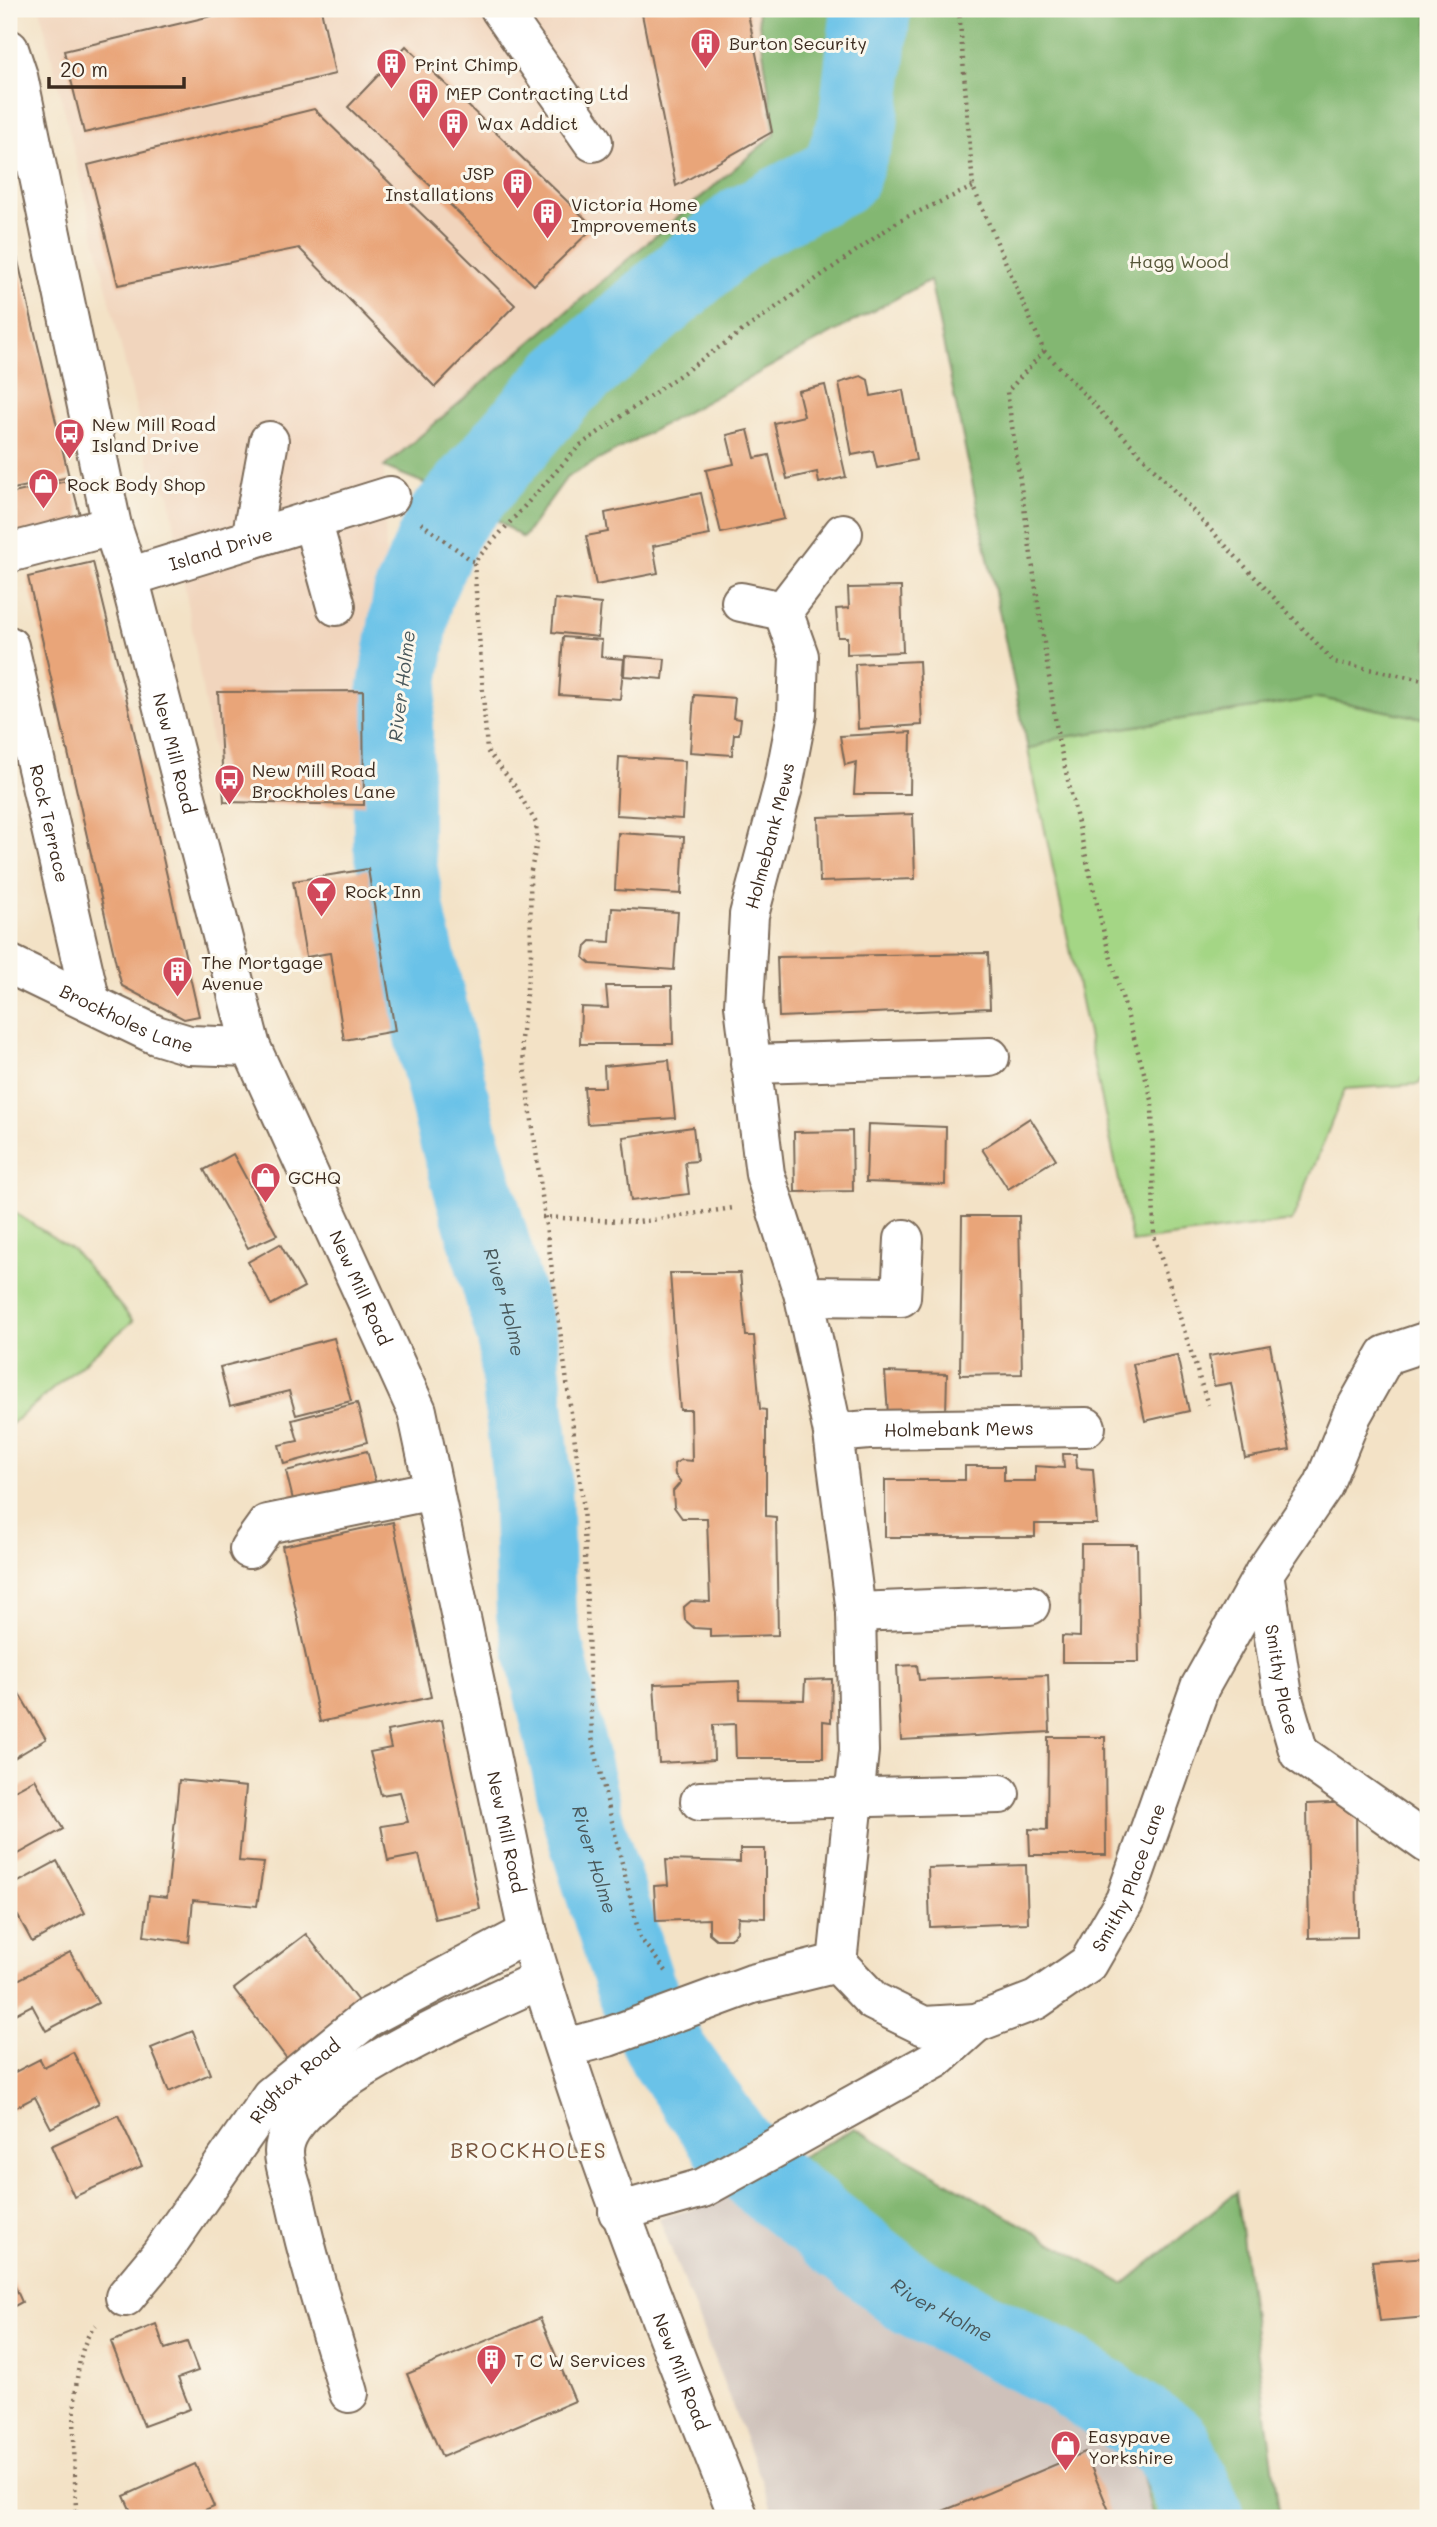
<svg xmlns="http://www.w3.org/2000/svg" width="1437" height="2527" viewBox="0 0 1437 2527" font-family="Mali,sans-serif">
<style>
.built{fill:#f1d5bd}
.industrial{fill:#cec1ba}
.green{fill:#a4d685;stroke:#708052;stroke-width:2}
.forest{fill:#83b772;stroke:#5f7048;stroke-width:2}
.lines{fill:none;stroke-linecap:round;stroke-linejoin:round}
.river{stroke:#6bc2e8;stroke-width:80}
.building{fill:#e9a579}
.minor-casing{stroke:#7b6a59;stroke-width:42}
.major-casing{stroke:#7b6a59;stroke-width:42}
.path{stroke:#7b6a59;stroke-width:4.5;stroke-dasharray:2 5;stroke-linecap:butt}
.minor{stroke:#fff;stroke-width:38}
.major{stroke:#fff;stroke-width:38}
.labels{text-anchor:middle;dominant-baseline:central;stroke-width:6;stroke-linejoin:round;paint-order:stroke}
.poi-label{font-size:18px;fill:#3b2a1e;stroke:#fbf7ec;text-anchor:start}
.park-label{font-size:18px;fill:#555538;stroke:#fbf7ec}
.street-label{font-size:18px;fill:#3b2a1e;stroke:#fbf7ec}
.water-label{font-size:19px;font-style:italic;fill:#49585b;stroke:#fbf7ec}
.quarter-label{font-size:21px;letter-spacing:2px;fill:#78553e;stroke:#fbf7ec}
</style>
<rect width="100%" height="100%" fill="#fbf7ec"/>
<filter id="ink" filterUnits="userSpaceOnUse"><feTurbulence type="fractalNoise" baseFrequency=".0143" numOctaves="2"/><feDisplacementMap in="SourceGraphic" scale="14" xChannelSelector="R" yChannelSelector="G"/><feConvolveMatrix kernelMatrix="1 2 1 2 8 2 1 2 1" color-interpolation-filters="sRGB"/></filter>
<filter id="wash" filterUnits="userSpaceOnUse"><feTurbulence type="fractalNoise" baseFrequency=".00686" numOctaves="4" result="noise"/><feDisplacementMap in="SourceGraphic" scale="28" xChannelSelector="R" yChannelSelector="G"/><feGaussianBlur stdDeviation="1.57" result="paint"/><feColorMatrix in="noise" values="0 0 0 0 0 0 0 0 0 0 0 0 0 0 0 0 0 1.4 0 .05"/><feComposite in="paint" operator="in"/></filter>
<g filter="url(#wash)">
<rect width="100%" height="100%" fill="#f3e2c6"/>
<polygon class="built" points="40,9 757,9 775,134 384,467 386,561 369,684 365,806 222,806 169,493 153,480"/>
<polygon class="industrial" points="774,2171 1137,2451 1153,2518 776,2518 659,2218 697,2208"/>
<g class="green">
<polygon points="1319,698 1428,719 1428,1068 1419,1084 1345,1089 1292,1221 1132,1242 1028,750 1058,738"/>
<polygon points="9,1209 74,1251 133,1321 9,1426"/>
</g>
<g class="forest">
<polygon points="757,9 1428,9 1428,719 1319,698 1058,738 1028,750 930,280 567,477 523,538 471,502 384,467 775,134"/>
<polygon points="855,2128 1124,2284 1236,2192 1280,2518 1153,2518 1137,2451 774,2171"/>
</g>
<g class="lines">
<path class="river" id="s1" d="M871,9L858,124L840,175L744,225L562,384L445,521L413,595L393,719V843L408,927L457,1131L517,1337L532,1481L536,1613L584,1824L636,1989L668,2054L733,2145L762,2177L913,2296L1065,2373L1172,2444L1204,2518"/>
</g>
<g id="blocks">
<g class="building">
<polygon points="241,9 321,9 335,74 84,133 64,51"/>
<polygon points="641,9 747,9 772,132 676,186"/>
<polygon points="406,46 594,227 534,285 348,107"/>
<polygon points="314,109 515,305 435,387 299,248 118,285 88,165"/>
<polygon points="9,223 69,477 9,490"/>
<polygon points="861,376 868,380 871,396 903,390 916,460 877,468 873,451 852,455 839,383"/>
<polygon points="825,385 846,477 819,483 817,472 787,479 774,423 804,416 798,391"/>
<polygon points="748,430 755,458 769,455 784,519 721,533 706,470 734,464 727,435"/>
<polygon points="71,480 83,527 9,544 9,494"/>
<polygon points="701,493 710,535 653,546 658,573 596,585 586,536 608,532 605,513"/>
<polygon points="93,562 128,705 199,1016 184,1019 122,986 117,968 28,577"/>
<polygon points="901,587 903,652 847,654 847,637 838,637 836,609 849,608 848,588"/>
<polygon points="555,599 601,604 598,637 552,632"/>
<polygon points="563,637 602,640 601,657 624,659 620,699 559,695"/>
<polygon points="625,656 665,659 663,679 624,676"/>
<polygon points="919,661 922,725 858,729 855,664"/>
<polygon points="363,691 364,805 224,802 218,692"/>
<polygon points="694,695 735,698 733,718 741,719 739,734 734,734 732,755 690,752"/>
<polygon points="911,732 910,794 854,794 856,762 845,765 840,736"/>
<polygon points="619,757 685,761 682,819 616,815"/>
<polygon points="913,814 915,879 820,882 818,817"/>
<polygon points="618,833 684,837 681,894 615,890"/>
<polygon points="368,869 395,1031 344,1040 330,953 306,957 293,881"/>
<polygon points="612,908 678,912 674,970 591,964 584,958 586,946 591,941 610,942"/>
<polygon points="988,953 990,1008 779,1017 777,957"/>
<polygon points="606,986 672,986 673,1044 580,1044 581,1007 608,1008"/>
<polygon points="669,1060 675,1118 587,1124 584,1087 605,1087 604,1066"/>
<polygon points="1030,1118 1056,1159 1008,1189 982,1149"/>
<polygon points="868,1124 946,1127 945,1185 866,1182"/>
<polygon points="693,1127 697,1161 685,1162 689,1194 631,1201 623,1137"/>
<polygon points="852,1131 853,1191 795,1192 794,1132"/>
<polygon points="233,1154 277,1235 248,1248 204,1170"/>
<polygon points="962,1216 1019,1216 1022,1374 960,1375"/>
<polygon points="280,1244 304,1287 271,1305 248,1262"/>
<polygon points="670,1273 740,1273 746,1336 754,1336 760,1409 766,1410 766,1516 776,1517 778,1635 710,1637 710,1629 694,1628 685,1620 684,1607 691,1601 710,1602 707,1518 682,1518 674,1507 673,1491 681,1482 675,1475 674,1464 681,1460 692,1461 691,1410 680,1410"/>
<polygon points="334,1338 351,1401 296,1415 289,1391 230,1406 220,1367"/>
<polygon points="1270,1345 1290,1450 1245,1458 1231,1383 1214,1386 1209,1356"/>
<polygon points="1177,1355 1189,1411 1145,1421 1133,1364"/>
<polygon points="885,1372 947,1374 946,1415 888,1414"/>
<polygon points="357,1403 367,1442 284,1464 279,1445 298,1441 292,1420"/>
<polygon points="367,1451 377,1488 295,1508 286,1471"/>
<polygon points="1063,1454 1076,1454 1077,1468 1093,1469 1097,1524 1035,1524 1035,1537 885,1537 885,1480 965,1480 965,1466 1004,1466 1004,1481 1035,1481 1035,1466 1064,1468"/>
<polygon points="393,1522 431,1697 320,1722 282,1546"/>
<polygon points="1081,1544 1137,1544 1139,1662 1062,1662 1062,1636 1080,1637"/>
<polygon points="917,1665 919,1680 1048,1675 1050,1732 901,1740 897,1666"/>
<polygon points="832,1679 831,1722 823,1721 823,1758 736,1758 735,1724 713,1725 714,1760 659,1763 654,1684 739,1681 740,1699 804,1700 805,1680"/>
<polygon points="17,1690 46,1739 9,1761 9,1695"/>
<polygon points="442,1720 480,1909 435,1919 419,1855 388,1861 381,1826 408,1822 400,1792 381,1795 370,1752 391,1748 387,1731"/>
<polygon points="1048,1737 1105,1737 1106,1855 1030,1855 1029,1829 1047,1830"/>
<polygon points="35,1779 63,1829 11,1858 9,1793"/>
<polygon points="179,1780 246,1787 239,1861 264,1863 257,1906 193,1900 189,1942 144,1936 149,1895 167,1897"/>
<polygon points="1356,1802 1357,1937 1309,1938 1307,1804"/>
<polygon points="740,1849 765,1849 765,1918 738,1917 737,1931 730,1939 716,1939 709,1933 709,1919 656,1921 654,1886 668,1885 666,1860 740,1862"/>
<polygon points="57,1861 85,1913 32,1942 18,1916 9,1920 9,1887"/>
<polygon points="1026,1865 1028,1923 930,1927 928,1868"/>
<polygon points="306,1934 361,2005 288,2060 234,1989"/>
<polygon points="70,1952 98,2003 46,2031 32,2005 9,2017 9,1964 18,1980"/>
<polygon points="193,2031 210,2074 169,2092 151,2048"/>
<polygon points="73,2052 99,2103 51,2128 35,2097 9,2111 9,2075 40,2059 44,2067"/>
<polygon points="118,2115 142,2166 74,2197 51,2146"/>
<polygon points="1428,2257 1428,2317 1380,2321 1372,2261"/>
<polygon points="9,2273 22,2302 9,2309"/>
<polygon points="540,2318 575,2401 442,2457 407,2374"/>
<polygon points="156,2324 165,2349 187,2342 198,2371 178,2378 190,2409 144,2426 111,2342"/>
<polygon points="1085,2452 1112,2518 925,2518 988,2493"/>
<polygon points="195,2464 214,2506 187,2518 134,2518 124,2496"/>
</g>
</g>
</g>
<g filter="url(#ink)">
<use href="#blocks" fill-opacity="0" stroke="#7b6a59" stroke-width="2"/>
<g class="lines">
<defs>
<g id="minor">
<polyline points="500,9 593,142"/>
<polyline points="312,520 336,606"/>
<polyline points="251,539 269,441"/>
<polyline points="9,553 112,526"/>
<path id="s2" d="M129,577L390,496"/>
<polyline points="741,602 783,611"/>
<path id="s3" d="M9,646L91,1003"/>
<path id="s4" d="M9,964L156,1035L189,1045L251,1047"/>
<polyline points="750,1064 990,1057"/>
<polyline points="804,1296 901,1297 904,1239"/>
<path id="s5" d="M833,1433L869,1430L1086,1427"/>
<polyline points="249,1549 267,1524 434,1490"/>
<path id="s6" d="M1264,1573L1284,1702L1299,1753L1428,1844"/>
<polyline points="856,1612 1030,1605"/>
<polyline points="700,1801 1000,1794"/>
<path id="s7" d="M837,1963L859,1751L856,1612L833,1433L804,1296L765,1174L744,1005L749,915L783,787L797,714L799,656L783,611L843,533"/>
<path id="s8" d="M565,2048L608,2037L752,1984L837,1963L873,2001L924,2026L976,2023L1036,2000L1088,1964L1125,1900L1200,1687L1264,1573L1323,1486L1352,1415L1386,1355L1428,1341"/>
<polyline points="618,2212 703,2188 936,2059 976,2023"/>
<path id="s9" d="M125,2297L160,2255L271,2096L367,2018L528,1933"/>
<path d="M349,2393C330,2330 310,2268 296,2204C293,2188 284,2169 284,2152C284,2088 489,2005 541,1979"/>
</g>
<g id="major">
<path id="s10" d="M9,49L18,76L112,526L129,577L251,1047L417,1411L528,1933C586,2133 662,2324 739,2518"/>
</g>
</defs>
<use href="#minor" class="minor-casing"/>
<use href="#major" class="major-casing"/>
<g class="path">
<polyline points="959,9 973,187 1044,351 1007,392 1058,738 1105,938 1152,1100 1154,1236 1208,1405"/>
<polyline points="1044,351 1334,662 1428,681"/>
<polyline points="421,523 474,562"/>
<polyline points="542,1217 638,1222 733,1208"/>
<polyline points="666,1971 640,1938 592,1738 583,1502 521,1039 531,954 530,875 537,842 536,823 514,785 487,751 474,562 579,446 900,220 973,187"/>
<path d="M76,2518C76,2473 65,2355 96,2325"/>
</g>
<use href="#minor" class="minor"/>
<use href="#major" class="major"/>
</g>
</g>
<defs>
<symbol id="building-pin" viewBox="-11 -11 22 30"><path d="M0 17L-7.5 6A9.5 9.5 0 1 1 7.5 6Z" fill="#d1495b" stroke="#fbf7ec"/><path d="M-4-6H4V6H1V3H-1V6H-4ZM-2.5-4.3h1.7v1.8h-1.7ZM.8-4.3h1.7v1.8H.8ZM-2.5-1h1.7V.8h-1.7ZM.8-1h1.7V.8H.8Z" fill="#fff"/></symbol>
<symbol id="bus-pin" viewBox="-11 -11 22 30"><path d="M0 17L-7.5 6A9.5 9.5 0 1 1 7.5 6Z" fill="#d1495b" stroke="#fbf7ec"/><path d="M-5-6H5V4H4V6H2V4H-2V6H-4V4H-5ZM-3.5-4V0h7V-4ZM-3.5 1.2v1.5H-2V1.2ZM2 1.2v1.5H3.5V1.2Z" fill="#fff"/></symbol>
<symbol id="shop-pin" viewBox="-11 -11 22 30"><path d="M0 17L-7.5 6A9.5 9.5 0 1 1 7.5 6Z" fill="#d1495b" stroke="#fbf7ec"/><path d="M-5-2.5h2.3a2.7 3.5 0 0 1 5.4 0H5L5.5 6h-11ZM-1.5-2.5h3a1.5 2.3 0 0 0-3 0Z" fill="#fff"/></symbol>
<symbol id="bar-pin" viewBox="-11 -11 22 30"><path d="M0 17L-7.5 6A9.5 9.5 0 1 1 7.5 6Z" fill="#d1495b" stroke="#fbf7ec"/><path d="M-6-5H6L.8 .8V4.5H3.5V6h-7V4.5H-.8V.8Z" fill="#fff"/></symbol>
</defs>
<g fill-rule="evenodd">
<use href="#building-pin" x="688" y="26" width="35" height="47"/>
<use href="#building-pin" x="374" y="46" width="35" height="47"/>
<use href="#building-pin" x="406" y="76" width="35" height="47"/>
<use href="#building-pin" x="436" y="106" width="35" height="47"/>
<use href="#building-pin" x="500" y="166" width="35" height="47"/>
<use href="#building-pin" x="530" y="196" width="35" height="47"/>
<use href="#bus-pin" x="52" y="416" width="35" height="47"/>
<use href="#shop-pin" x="26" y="466" width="35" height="47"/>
<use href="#bus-pin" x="212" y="762" width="35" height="47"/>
<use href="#bar-pin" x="304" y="874" width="35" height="47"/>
<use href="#building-pin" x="160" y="954" width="35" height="47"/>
<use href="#shop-pin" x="248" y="1160" width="35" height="47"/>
<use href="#building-pin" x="474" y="2342" width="35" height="47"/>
<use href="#shop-pin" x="1048" y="2428" width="35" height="47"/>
</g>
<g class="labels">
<g class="poi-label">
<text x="729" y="43">Burton Security</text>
<text x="415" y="64">Print Chimp</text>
<text x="446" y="93">MEP Contracting Ltd</text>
<text x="477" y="123">Wax Addict</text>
<text x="494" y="173" text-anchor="end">JSP<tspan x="494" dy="21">Installations</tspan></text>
<text x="571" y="204">Victoria Home<tspan x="571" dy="21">Improvements</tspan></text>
<text x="92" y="424">New Mill Road<tspan x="92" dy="21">Island Drive</tspan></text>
<text x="67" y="484">Rock Body Shop</text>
<text x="252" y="770">New Mill Road<tspan x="252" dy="21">Brockholes Lane</tspan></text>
<text x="345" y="891">Rock Inn</text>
<text x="201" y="962">The Mortgage<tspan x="201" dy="21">Avenue</tspan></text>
<text x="288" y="1177">GCHQ</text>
<text x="514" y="2360">T C W Services</text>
<text x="1088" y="2436">Easypave<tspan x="1088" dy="21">Yorkshire</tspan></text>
</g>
<g class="park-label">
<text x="1179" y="261">Hagg Wood</text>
</g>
<g class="street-label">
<text stroke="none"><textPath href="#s2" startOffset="96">Island Drive</textPath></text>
<text stroke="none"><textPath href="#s10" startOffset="724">New Mill Road</textPath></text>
<text stroke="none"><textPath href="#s3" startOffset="182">Rock Terrace</textPath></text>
<text stroke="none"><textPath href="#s7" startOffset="1143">Holmebank Mews</textPath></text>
<text stroke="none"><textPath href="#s4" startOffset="130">Brockholes Lane</textPath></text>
<text stroke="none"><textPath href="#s10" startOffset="1292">New Mill Road</textPath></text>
<text stroke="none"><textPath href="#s5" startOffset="126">Holmebank Mews</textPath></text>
<text stroke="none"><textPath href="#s6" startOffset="108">Smithy Place</textPath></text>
<text stroke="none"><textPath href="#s10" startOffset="1858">New Mill Road</textPath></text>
<text stroke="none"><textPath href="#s8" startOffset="670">Smithy Place Lane</textPath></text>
<text stroke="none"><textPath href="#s9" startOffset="276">Rightox Road</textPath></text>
<text stroke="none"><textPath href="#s10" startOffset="2426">New Mill Road</textPath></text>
</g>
<g class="water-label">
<text transform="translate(401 686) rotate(-83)">River Holme</text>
<text stroke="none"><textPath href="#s1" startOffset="1503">River Holme</textPath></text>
<text stroke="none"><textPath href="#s1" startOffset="2070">River Holme</textPath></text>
<text stroke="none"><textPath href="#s1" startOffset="2658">River Holme</textPath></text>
</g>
<g class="quarter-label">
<text x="529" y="2149">BROCKHOLES</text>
</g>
</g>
<rect width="1437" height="2527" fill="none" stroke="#fbf7ec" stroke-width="35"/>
<path d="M49 77v10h135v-10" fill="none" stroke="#3b2a1e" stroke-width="3.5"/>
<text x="60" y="77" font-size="21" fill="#3b2a1e" stroke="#fbf7ec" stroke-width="5" paint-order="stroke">20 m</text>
</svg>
